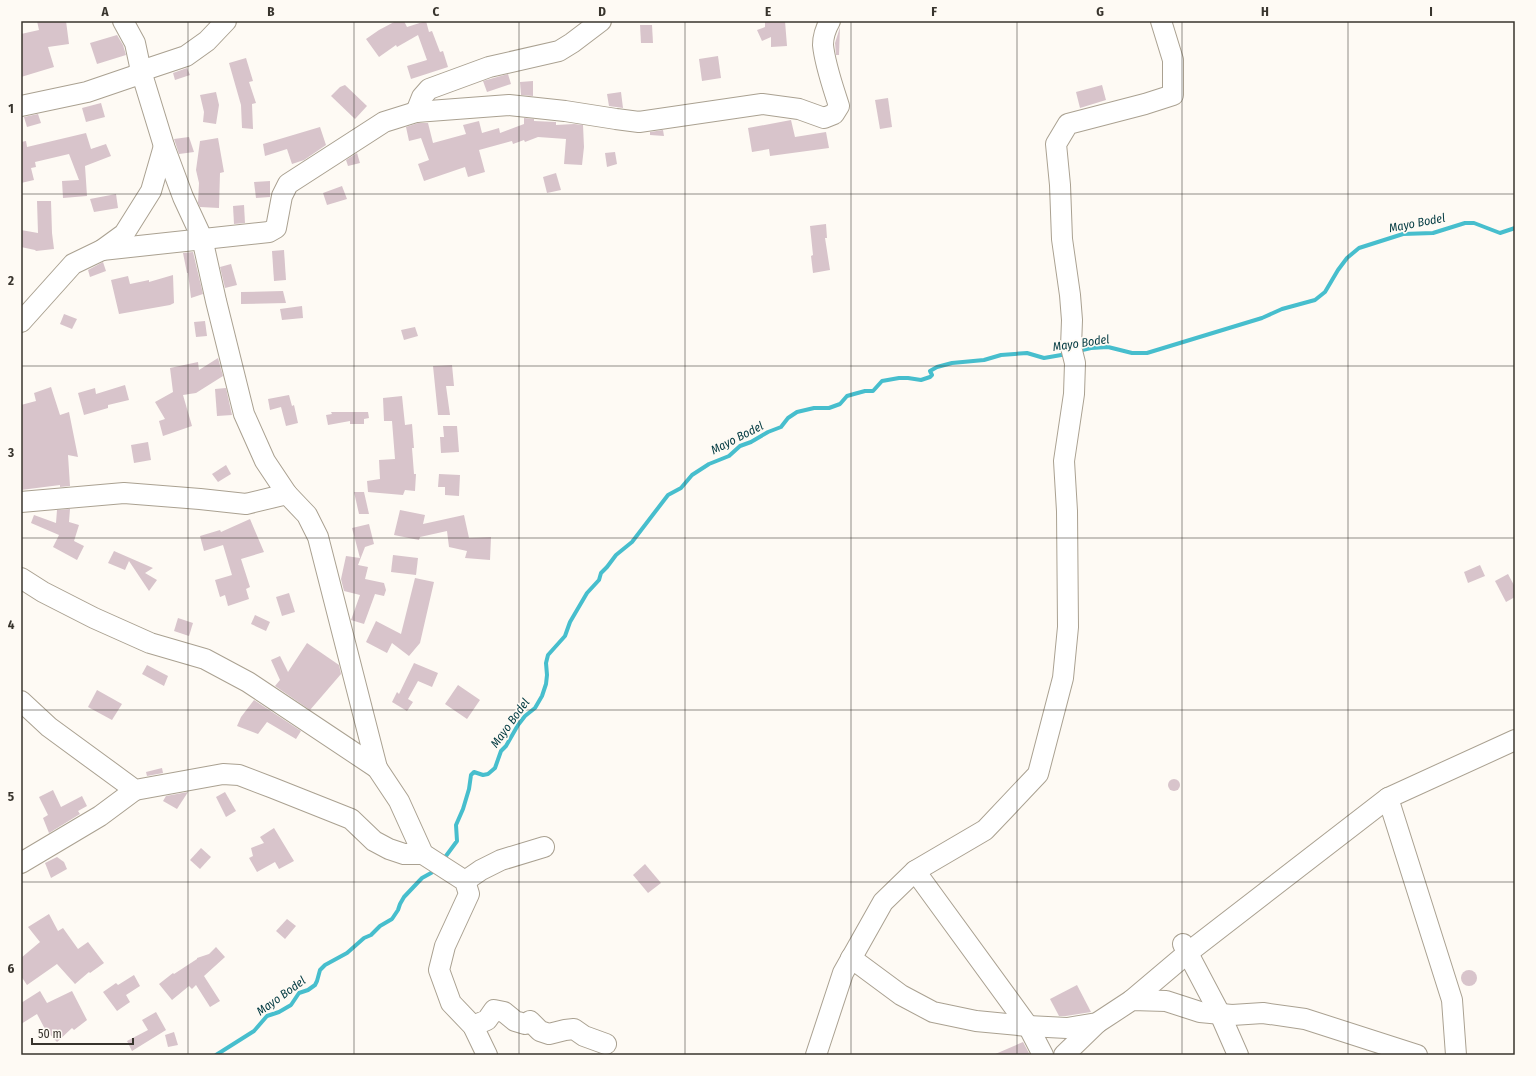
<svg xmlns="http://www.w3.org/2000/svg" width="1536" height="1076" viewBox="0 0 1536 1076" font-family="'Fira Sans Condensed',sans-serif">
<style>
.lines{fill:none;stroke-linecap:round;stroke-linejoin:round}
.stream{stroke:#47becd;stroke-width:4}
.building{fill:#d8c4cb}
.minor-casing{stroke:#aaa191;stroke-width:22}
.minor{stroke:#fff;stroke-width:20}
.grid{fill:none;stroke:#38342d;stroke-width:1;stroke-opacity:0.55}
.labels{text-anchor:middle;dominant-baseline:central;stroke-width:3.5;stroke-linejoin:round;paint-order:stroke}
.water-label{font-size:12px;font-style:italic;fill:#003940;stroke:#fefaf4}
.neatline{fill:none;stroke:#38342d;stroke-width:1.5}
.grid-label{font-size:13px;text-anchor:middle;font-weight:bold;fill:#38342d}
</style>
<rect width="100%" height="100%" fill="#fefaf4"/>
<g class="lines">
<g class="stream">
<polyline points="1078,351 1091,348 1108,347 1132,353 1147,353 1262,318 1282,309 1315,300 1325,292 1338,270 1347,258 1359,248 1403,234 1433,233 1465,223 1474,223 1500,233 1515,228"/>
<polyline points="443,860 457,841 456,825 463,809 469,789 471,775 474,772 483,775 488,774 495,768 501,751 506,746 518,725 525,716 535,708 542,696 546,684 547,675 546,663 548,655 565,636 570,622 587,593 599,580 601,573 607,567 616,555 632,542 668,495 681,488 692,475 709,464 729,456 740,446 751,442 768,432 781,427 788,418 797,412 814,408 829,408 840,404 847,396 854,394 865,391 873,391 882,381 899,378 908,378 921,380 930,377 932,375 930,371 937,367 952,363 984,360 1001,355 1027,353 1044,358 1067,354"/>
<polyline points="216,1055 254,1031 267,1016 279,1012 291,1005 299,993 308,990 315,985 317,981 320,970 325,965 347,953 364,938 371,935 380,926 392,919 398,910 400,904 404,897 422,878 431,873 436,868"/>
</g>
</g>
<g class="building">
<polygon points="37,21 66,21 69,44 48,47 54,67 21,77 21,34 39,30"/>
<polygon points="396,21 404,21 407,27 426,21 429,32 432,31 440,52 443,51 448,67 411,79 407,66 427,60 418,35 397,47 396,45 379,57 366,39 379,30"/>
<polygon points="765,21 785,21 787,46 771,47 771,37 762,41 757,30 765,27"/>
<polygon points="640,25 652,25 653,43 641,43"/>
<polygon points="840,27 839,55 836,55 835,43"/>
<polygon points="117,35 123,45 126,55 97,64 90,43"/>
<polygon points="718,56 721,78 702,81 699,59"/>
<polygon points="246,58 253,81 249,82 256,103 252,104 253,129 242,128 241,105 229,63"/>
<polygon points="187,68 190,75 175,80 173,73"/>
<polygon points="508,74 511,84 487,92 483,81"/>
<polygon points="533,81 533,96 521,95 520,82"/>
<polygon points="345,85 367,106 355,119 331,96 340,87"/>
<polygon points="1102,85 1106,100 1080,108 1076,92"/>
<polygon points="216,92 219,105 216,124 203,122 204,112 200,95"/>
<polygon points="621,92 623,108 609,106 607,94"/>
<polygon points="888,98 892,127 880,129 875,100"/>
<polygon points="101,103 105,117 86,122 82,108"/>
<polygon points="38,114 41,123 27,127 24,117"/>
<polygon points="524,118 534,119 534,121 556,122 556,125 574,124 583,125 584,147 582,165 564,164 566,139 538,137 525,142 524,140 513,144 512,141 479,150 485,172 468,177 465,167 424,181 418,164 429,160 421,138 409,141 406,127 418,123 428,123 433,143 466,134 463,125 479,121 482,133 499,128 500,133 524,124"/>
<polygon points="791,120 795,137 826,132 829,148 770,156 769,149 752,152 748,128"/>
<polygon points="320,127 326,145 304,160 292,164 287,149 265,156 263,144"/>
<polygon points="663,130 664,136 650,135 650,132"/>
<polygon points="86,133 91,149 106,144 111,156 85,166 87,196 63,198 62,181 79,180 69,154 35,162 36,167 31,168 34,180 21,183 21,142 26,141 27,147"/>
<polygon points="189,137 194,152 179,154 174,139"/>
<polygon points="218,138 224,172 220,173 219,208 200,207 198,203 199,183 196,170 200,141"/>
<polygon points="615,152 617,164 607,167 605,153"/>
<polygon points="357,153 360,163 348,166 346,160"/>
<polygon points="556,173 561,190 547,193 543,177"/>
<polygon points="270,181 270,197 256,198 254,182"/>
<polygon points="342,186 347,199 327,205 323,193"/>
<polygon points="116,194 118,208 94,212 90,199"/>
<polygon points="37,201 51,201 52,233 54,249 36,251 35,250 21,247 21,230 38,233"/>
<polygon points="244,205 245,223 234,224 233,206"/>
<polygon points="826,224 827,238 825,238 830,270 813,273 811,256 813,255 810,226"/>
<polygon points="284,250 286,280 274,281 272,251"/>
<polygon points="193,252 203,294 191,298 188,273 187,273 183,253"/>
<polygon points="103,262 106,271 90,277 88,270"/>
<polygon points="231,264 237,285 225,288 220,267"/>
<polygon points="173,275 174,303 170,305 119,314 111,280 128,276 130,284 149,280 149,282"/>
<polygon points="283,291 286,303 241,304 241,292"/>
<polygon points="302,306 303,318 282,320 280,309"/>
<polygon points="64,314 77,319 72,329 60,324"/>
<polygon points="205,321 207,336 196,337 194,322"/>
<polygon points="415,327 418,336 404,340 401,330"/>
<polygon points="218,358 223,376 196,393 183,395 192,426 163,436 159,421 165,419 155,402 173,392 170,368 198,362 199,370"/>
<polygon points="452,365 454,386 446,386 450,415 438,415 433,366"/>
<polygon points="125,385 129,400 108,405 108,408 84,415 78,393 95,388 96,394"/>
<polygon points="51,387 60,415 69,412 78,457 68,455 70,486 60,487 60,485 21,490 21,405 36,401 34,393"/>
<polygon points="226,388 232,415 217,416 215,389"/>
<polygon points="289,395 292,406 294,405 298,423 286,426 281,407 270,410 268,399"/>
<polygon points="402,396 405,425 412,424 414,448 412,448 414,474 416,474 415,491 405,490 403,495 368,492 367,481 380,479 379,460 395,459 392,421 384,421 383,398"/>
<polygon points="331,412 368,412 369,418 364,419 364,424 350,424 350,421 328,425 326,415 332,414"/>
<polygon points="443,426 457,426 459,452 441,453 440,437 444,437"/>
<polygon points="148,442 151,460 134,463 131,445"/>
<polygon points="226,465 231,474 218,482 212,474"/>
<polygon points="439,474 460,475 459,496 445,495 445,487 438,487"/>
<polygon points="354,492 364,492 369,514 359,514"/>
<polygon points="70,509 69,522 79,525 74,541 84,546 77,560 53,547 59,535 31,523 34,515 56,523 57,510"/>
<polygon points="400,510 425,515 423,524 464,515 469,538 491,537 490,560 465,558 467,551 449,547 447,531 420,537 419,540 394,535"/>
<polygon points="250,519 264,552 241,559 250,587 246,589 249,599 228,606 225,595 220,597 215,580 232,575 223,545 204,551 200,536 220,530 221,532"/>
<polygon points="369,524 374,544 365,547 358,565 368,567 365,579 384,583 386,590 384,596 375,594 364,624 351,620 360,595 344,591 341,579 346,556 360,558 352,528"/>
<polygon points="114,551 153,568 145,573 157,580 149,591 129,561 125,570 108,563"/>
<polygon points="393,555 418,558 416,575 391,572"/>
<polygon points="1480,565 1485,576 1468,583 1464,572"/>
<polygon points="1508,574 1515,587 1515,597 1506,602 1495,581"/>
<polygon points="415,578 434,582 420,643 409,656 392,643 387,653 366,642 376,621 401,634"/>
<polygon points="289,593 295,612 282,616 276,597"/>
<polygon points="255,615 270,622 266,631 251,624"/>
<polygon points="178,618 193,623 189,636 174,631"/>
<polygon points="307,643 339,665 341,674 310,710 275,686 280,680 271,660 280,656 288,672"/>
<polygon points="414,663 438,673 432,687 418,681 408,699 413,702 407,711 392,702 397,692 399,694"/>
<polygon points="147,665 168,676 164,686 142,674"/>
<polygon points="458,685 480,700 467,719 445,704"/>
<polygon points="97,690 122,704 112,720 88,707"/>
<polygon points="254,700 301,731 296,739 267,722 258,734 237,726 241,717"/>
<polygon points="162,768 163,773 147,776 146,772"/>
<circle cx="1174" cy="785" r="6"/>
<polygon points="53,790 61,807 82,796 87,806 78,811 80,814 49,833 43,818 48,815 39,797"/>
<polygon points="188,792 177,809 163,801 166,796"/>
<polygon points="225,792 236,811 226,817 216,797"/>
<polygon points="274,828 294,861 279,869 275,862 257,872 249,858 253,856 251,848 264,843 260,837"/>
<polygon points="201,848 211,857 200,869 190,860"/>
<polygon points="57,857 64,862 67,869 51,878 45,863"/>
<polygon points="645,864 661,883 648,893 633,875"/>
<polygon points="49,914 58,931 63,928 78,949 88,942 104,963 90,973 89,972 75,984 57,964 27,985 21,976 21,958 40,942 28,927"/>
<polygon points="287,919 296,926 285,939 276,931"/>
<polygon points="216,947 225,957 204,976 220,1001 210,1007 196,985 192,989 189,986 172,1000 159,984 173,973 174,974 197,959 197,958 209,954"/>
<circle cx="1469" cy="978" r="8"/>
<polygon points="134,975 140,986 126,995 130,1002 117,1011 103,992 116,983 118,985"/>
<polygon points="1077,985 1091,1012 1066,1016 1059,1016 1050,999"/>
<polygon points="40,991 47,1003 72,991 87,1020 74,1030 72,1028 57,1042 45,1029 37,1014 21,1024 21,1003"/>
<polygon points="156,1012 166,1030 132,1051 127,1041 148,1030 142,1020"/>
<polygon points="174,1032 178,1045 168,1047 165,1035"/>
<polygon points="1023,1042 1030,1055 993,1055"/>
</g>
<g class="lines">
<defs>
<g id="minor">
<polyline points="123,21 135,43 141,71 164,146 183,197 202,238 216,301 244,414 265,461 287,494"/>
<polyline points="21,106 87,92 134,76 141,71 186,56 207,41 226,21"/>
<polyline points="416,112 422,97 429,89 489,67 559,51 572,43 601,21"/>
<path d="M102,250L269,232L276,228L282,196L288,184L384,122L416,112L509,105L565,111L616,119L639,122L762,104L799,109L824,118L834,114L839,106C833,87 825,65 823,45C823,37 826,28 830,21"/>
<polyline points="21,322 73,264 102,250 124,234 151,191 164,146"/>
<polyline points="21,502 124,493 200,499 246,504 287,494 307,515 318,537 377,768"/>
<polyline points="21,578 43,592 94,618 150,643 205,659 248,682 377,768 399,801 423,854 465,881 469,894 445,946 439,970 451,1003 473,1026 487,1055"/>
<polyline points="21,701 49,727 135,790 223,774 239,775 273,788 351,819 374,841 389,849 404,854 423,854"/>
<polyline points="21,863 100,816 135,790"/>
<polyline points="915,871 1028,1026 1043,1055"/>
<polyline points="465,881 481,870 501,860 544,847"/>
<polyline points="1183,944 1220,1014 1238,1055"/>
<polyline points="851,958 901,995 933,1012 976,1021 1028,1026 1067,1028 1097,1023 1132,1000 1166,1001 1200,1012 1232,1015 1263,1013 1305,1019 1417,1055"/>
<polyline points="1132,1000 1190,951 1388,798"/>
<polyline points="473,1026 487,1020 494,1010 504,1012 515,1021 525,1024 530,1021 540,1031 549,1034 565,1030 574,1029 584,1036 606,1044"/>
<polyline points="816,1055 843,973 883,902 915,871 985,830 1038,774 1063,678 1068,627 1067,511 1064,461 1074,394 1075,363 1071,347 1072,320 1070,295 1062,239 1060,185 1056,144 1068,124 1145,104 1173,95 1173,60 1161,21"/>
<polyline points="1064,1055 1097,1023"/>
<polyline points="1456,1055 1452,1000 1388,798 1515,740"/>
</g>
</defs>
<use href="#minor" class="minor-casing"/>
<use href="#minor" class="minor"/>
</g>
<path class="grid" d="M188,21V1055M354,21V1055M519,21V1055M685,21V1055M851,21V1055M1017,21V1055M1182,21V1055M1348,21V1055M21,194H1515M21,366H1515M21,538H1515M21,710H1515M21,882H1515"/>
<g class="labels">
<g class="water-label">
<text transform="translate(1417 223) rotate(-11)">Mayo Bodel</text>
<text transform="translate(1081 343) rotate(-8)">Mayo Bodel</text>
<text transform="translate(737 438) rotate(-27)">Mayo Bodel</text>
<text transform="translate(510 723) rotate(-54)">Mayo Bodel</text>
<text transform="translate(281 996) rotate(-36)">Mayo Bodel</text>
</g>
</g>
<rect width="1536" height="1076" fill="none" stroke="#fefaf4" stroke-width="44"/>
<path d="M32 1038v6h101v-6" fill="none" stroke="#38342d" stroke-width="2"/>
<text x="38" y="1038" font-size="12" fill="#38342d" stroke="#fefaf4" stroke-width="3" paint-order="stroke">50 m</text>
<rect x="22" y="22" width="1492" height="1032" class="neatline"/>
<g class="grid-label">
<text x="105" y="16">A</text>
<text x="271" y="16">B</text>
<text x="436" y="16">C</text>
<text x="602" y="16">D</text>
<text x="768" y="16">E</text>
<text x="934" y="16">F</text>
<text x="1100" y="16">G</text>
<text x="1265" y="16">H</text>
<text x="1431" y="16">I</text>
<text x="11" y="113">1</text>
<text x="11" y="285">2</text>
<text x="11" y="457">3</text>
<text x="11" y="629">4</text>
<text x="11" y="801">5</text>
<text x="11" y="973">6</text>
</g>
</svg>
